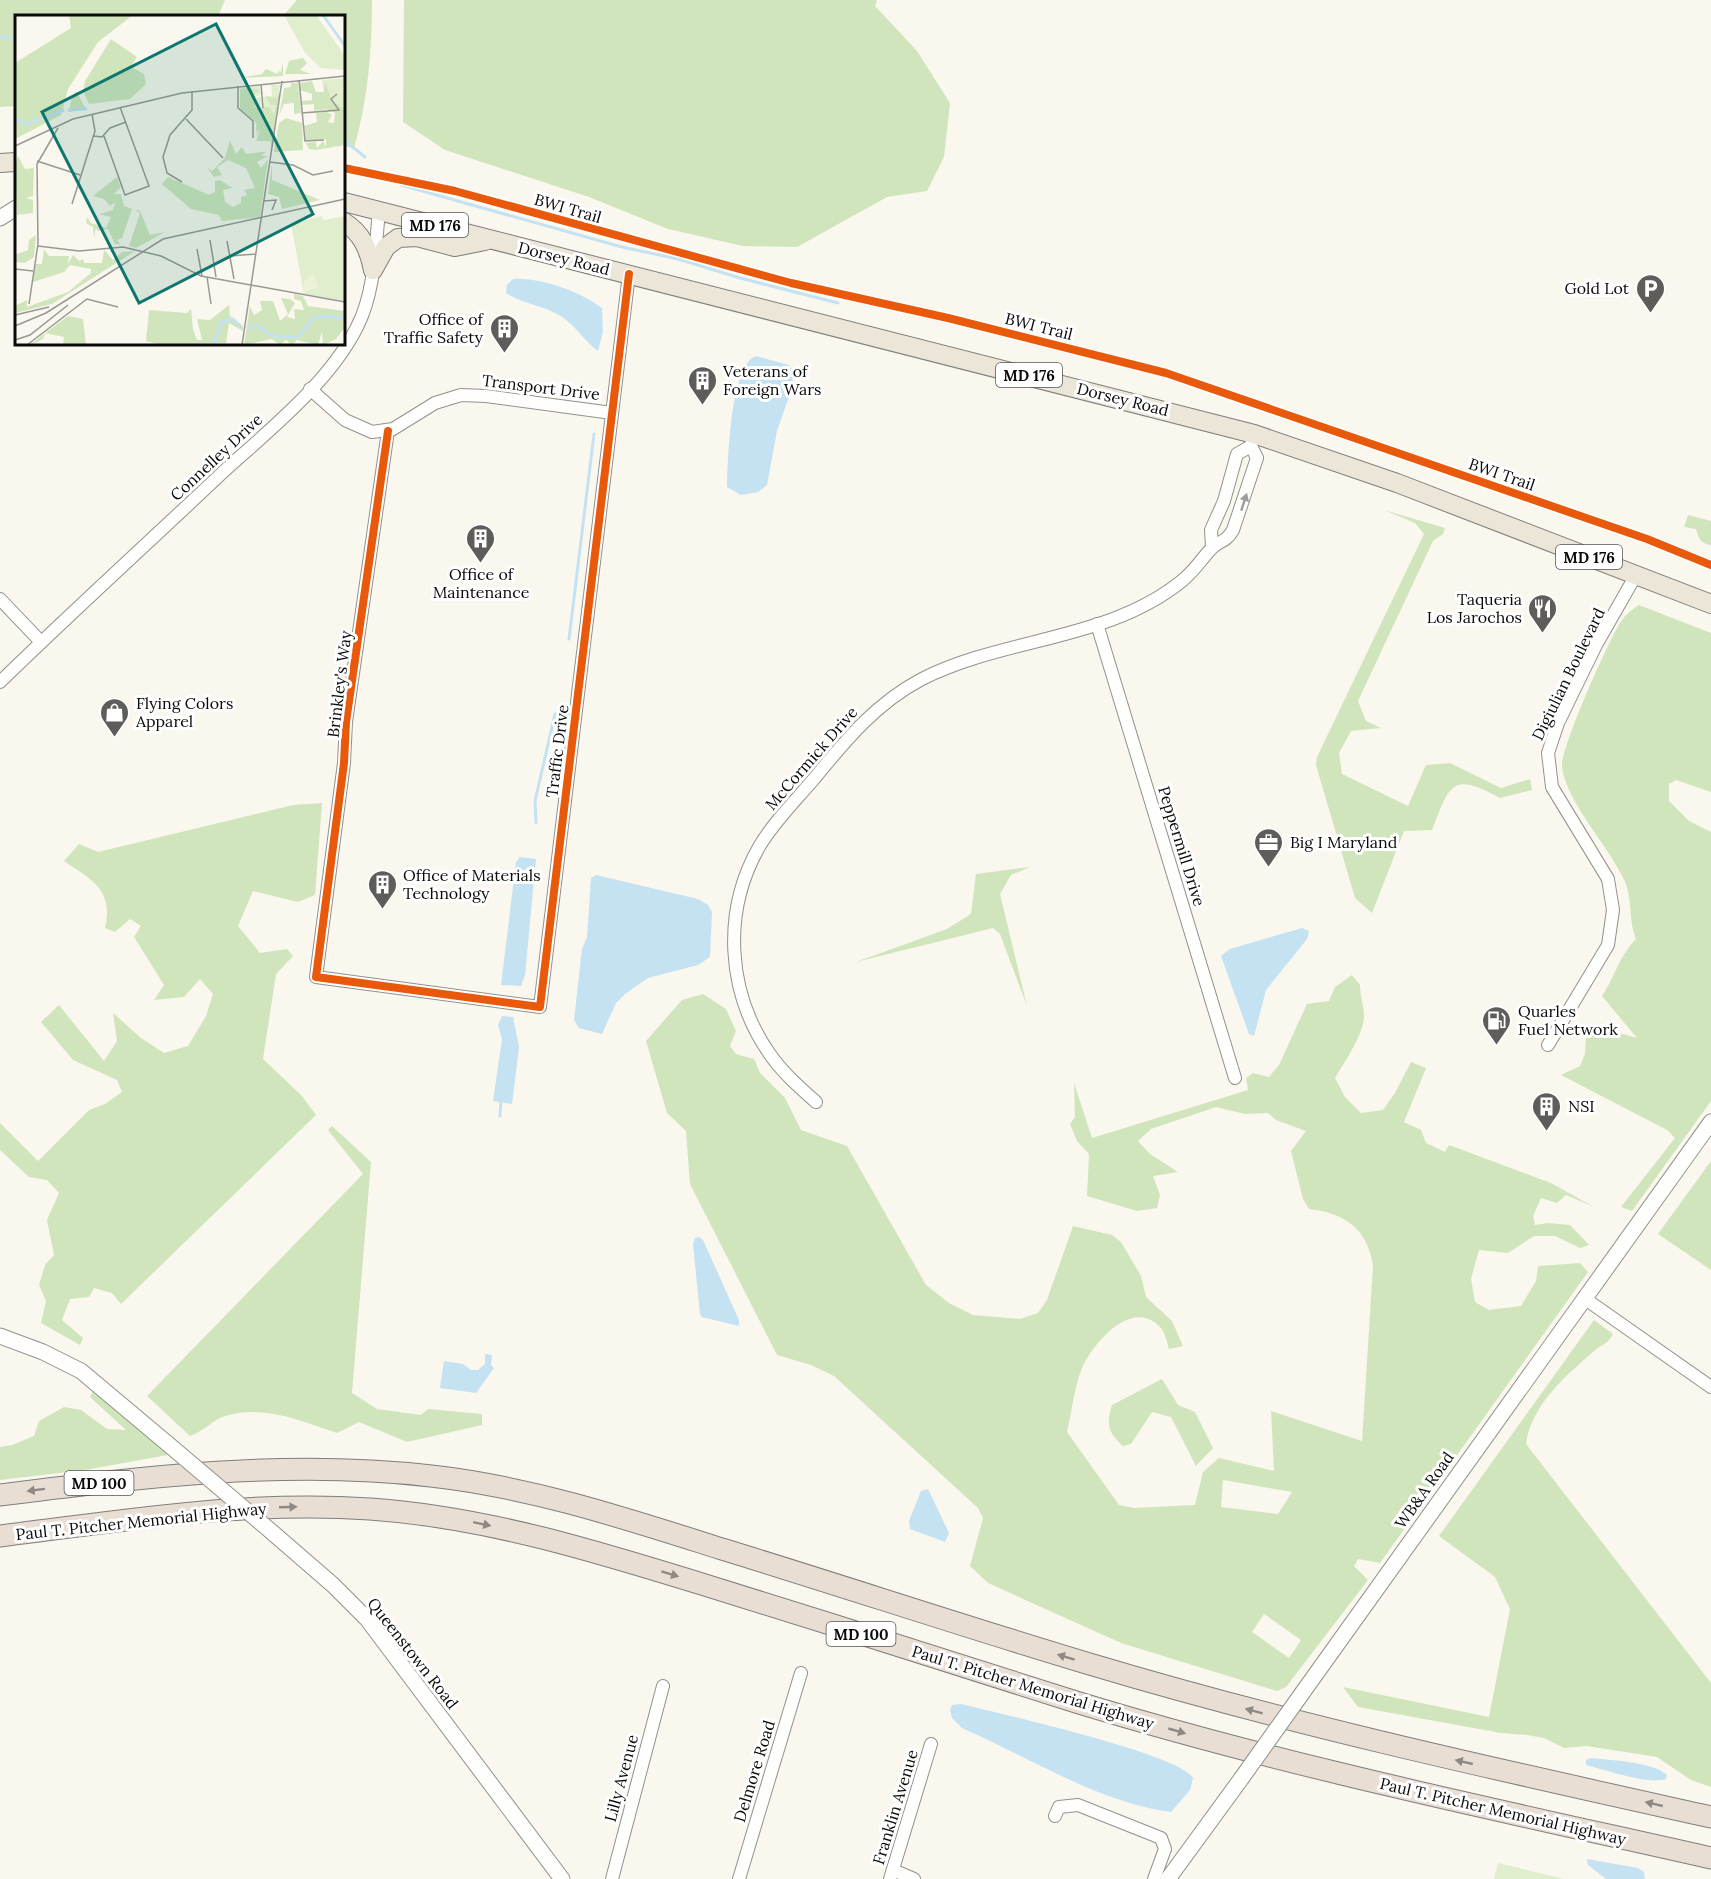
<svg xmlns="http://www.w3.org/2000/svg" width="1711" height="1879" viewBox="0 0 1711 1879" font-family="Lora,serif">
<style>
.green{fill:#e1eece}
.forest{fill:#d1e5bc;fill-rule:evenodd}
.water{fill:#c5e2f2}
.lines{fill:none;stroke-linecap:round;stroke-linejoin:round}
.stream{stroke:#c5e2f2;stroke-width:3}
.minor-casing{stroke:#92918d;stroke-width:14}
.tertiary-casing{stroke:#92918d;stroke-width:17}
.primary-casing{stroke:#7f7e7a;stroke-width:20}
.motorway-casing{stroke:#7f7e7a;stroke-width:23}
.minor{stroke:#fefefc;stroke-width:12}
.tertiary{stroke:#fefefc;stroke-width:15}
.primary{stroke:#ebe6d8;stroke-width:18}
.motorway{stroke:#e8ded4;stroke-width:21}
.tertiary-bridge-casing{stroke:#92918d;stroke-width:17;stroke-linecap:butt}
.tertiary-bridge{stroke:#fefefc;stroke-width:15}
.cycleway-casing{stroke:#fff;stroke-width:11}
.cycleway{stroke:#e8590c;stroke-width:8}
.oneway{fill:#9c9c9b}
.oneway2{fill:#8f8983}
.labels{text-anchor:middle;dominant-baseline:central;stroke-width:6;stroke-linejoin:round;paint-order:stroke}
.shield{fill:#fff;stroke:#545454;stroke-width:1.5}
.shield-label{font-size:15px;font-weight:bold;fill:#0a0a0a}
.street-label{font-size:16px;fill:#0a0a0a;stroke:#fff}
.poi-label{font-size:16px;fill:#0a0a0a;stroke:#fff;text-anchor:start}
.inset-river{fill:none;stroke:#c5e2f2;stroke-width:3}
.inset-road{fill:none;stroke:#999893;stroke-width:1.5}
.view{fill:#0f766e;fill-opacity:0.15;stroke:#0f766e;stroke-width:3}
.inset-edge{fill:none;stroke:#0a0a0a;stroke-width:3}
</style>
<rect width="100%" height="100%" fill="#f9f7ee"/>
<polygon class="green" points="1498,1863 1564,1879 1494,1879"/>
<g class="forest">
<polygon points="0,0 225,0 218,16 16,16 16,106 0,107"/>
<path d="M297,0H372C372,50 368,100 354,148L344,146V16H283Z"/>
<polygon points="404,0 877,0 875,6 917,51 950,103 944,157 927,191 887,197 797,247 743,246 668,229 589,197 445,150 403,122"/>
<path d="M1384,510L1445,528L1443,534L1433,541L1358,701L1366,721L1381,728L1351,731L1339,753L1342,774L1408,806L1426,765L1450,763L1501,788L1530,779L1532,790L1500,798C1451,771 1450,785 1432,830L1404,831L1372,913L1355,898L1316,765L1317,757L1424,534L1415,523Z"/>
<path d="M1688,515L1711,521V545C1700,544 1699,538 1696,529L1684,527Z"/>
<path d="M1639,605L1711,633V792L1676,780L1669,784V801L1689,821L1711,832V1101L1632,1211L1621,1207L1675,1138L1667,1130L1561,1075L1580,1066L1585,1054L1586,1036L1604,1029L1637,1038L1602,996C1615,977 1619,956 1636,939C1628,921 1633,900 1625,882C1610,847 1567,804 1562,767C1560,749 1610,637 1622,620C1627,613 1633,609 1639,605Z"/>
<path d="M322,803L315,895L298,902L253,891L238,926L260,953L287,949L293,956L276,974L263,1059L302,1096L316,1115L121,1304L112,1293L94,1288L89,1297L70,1299L62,1320L83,1338L80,1345L41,1323L46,1301L39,1285L45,1265L54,1255L47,1220L59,1193L47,1180L29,1177L0,1150V1123L38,1161L89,1110L105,1104L122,1092L117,1080L73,1060L41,1022L59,1005L104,1061L117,1041L113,1013L141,1038L164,1053L188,1046L206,1016L213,994L200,979L184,997L154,1000L164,985L134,937L141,926L130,919L115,932L105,928C114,890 92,880 64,861L79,844L98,852L293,805Z"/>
<polygon points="1030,867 1011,875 1000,894 1027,1006 1000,934 993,928 856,962 947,929 971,914 976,874"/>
<path d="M1352,975L1360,985C1360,996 1365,1011 1364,1018C1363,1035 1344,1063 1335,1078L1345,1097L1361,1113L1383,1110L1395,1093L1411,1062L1426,1068L1404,1122L1421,1130L1426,1143L1445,1152L1449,1145L1551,1183L1594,1207L1566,1195L1557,1203L1541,1198L1533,1216L1535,1225L1548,1223L1570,1225L1589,1245L1580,1248L1555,1236H1534L1508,1253L1479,1250L1471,1279L1475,1302L1489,1310L1521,1306L1536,1281L1538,1266L1580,1263L1588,1272L1380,1563L1358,1559L1354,1566L1368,1580L1286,1687L1277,1691L1121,1643L988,1583L970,1566L983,1518L978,1508L834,1376L811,1365L777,1355L690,1184L686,1131L667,1113L646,1041L682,1000L703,994L726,1009L736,1031L730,1046L736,1054L754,1059L760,1073L785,1098L801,1130L847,1146L926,1285L949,1303L973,1315L1020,1319L1038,1313L1047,1300L1073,1226L1112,1235L1121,1242L1141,1276L1146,1297L1172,1321L1183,1346L1169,1349C1167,1342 1165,1332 1160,1327C1132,1297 1093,1343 1082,1368C1074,1387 1072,1412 1067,1432L1119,1505L1134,1508L1195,1505L1203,1472L1219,1458L1274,1471L1271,1411L1362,1441L1373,1266C1368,1229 1345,1213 1309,1209L1303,1199L1291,1151L1306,1131L1276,1120L1268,1113L1245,1114L1216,1107L1151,1129L1138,1141L1150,1154L1178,1172L1153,1176L1160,1195L1157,1208L1137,1211L1087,1196L1089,1154L1077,1141L1070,1124L1075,1117L1074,1083L1092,1138L1248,1090L1246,1078L1253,1073L1269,1077L1279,1065L1307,1004L1329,1001L1335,987ZM1223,1480L1292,1492L1278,1514L1221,1507ZM1264,1614L1301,1640L1289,1658L1252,1632Z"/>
<path d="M332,1126L371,1162L352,1393L377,1409L421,1415L428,1409L482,1414V1425L407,1442L359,1422L337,1433C302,1421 261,1403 222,1417C211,1422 202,1432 190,1436L147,1396L363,1174L328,1130Z"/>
<polygon points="1711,1161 1711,1270 1658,1234"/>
<path d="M1594,1320L1613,1334C1608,1345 1601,1344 1593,1352C1565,1376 1531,1406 1526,1444L1711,1683V1787L1691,1780L1657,1757L1587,1746L1564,1748L1544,1738L1527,1735L1501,1733L1358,1707L1343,1687L1489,1717L1510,1609L1495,1577L1439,1536Z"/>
<path d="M1162,1379L1178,1405L1195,1412L1213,1448L1196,1466L1171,1417L1152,1412L1131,1444L1123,1446C1108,1432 1106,1425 1112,1405Z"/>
<polygon points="94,1389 168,1455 85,1470 0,1480 0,1447 12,1445 34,1436 39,1421 64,1407 81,1410 107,1429 126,1430 90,1397"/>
</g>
<g class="water">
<path d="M513,279C540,277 581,292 602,308L603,332L598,351C583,340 575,324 559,315C542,305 522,304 506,293L507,285Z"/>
<path d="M756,356L789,365L793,372L792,388L777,431L767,485L758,492L741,495L727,487C728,462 730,364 756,356Z"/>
<polygon points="520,857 536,859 525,975 521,986 501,985 516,862"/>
<polygon points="596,875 698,899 708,905 712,912 710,957 698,965 648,978 625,994 616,1003 602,1034 579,1028 574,1020 582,949 587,937 591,878"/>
<polygon points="1302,928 1309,931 1307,939 1266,990 1254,1036 1249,1034 1221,956 1230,949"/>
<polygon points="502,1016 513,1017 519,1047 512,1104 493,1101 502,1039 498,1025"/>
<polygon points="699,1237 703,1240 739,1320 739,1326 702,1317 700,1314 693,1244 695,1238"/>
<polygon points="485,1354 492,1355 491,1365 494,1368 476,1393 440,1388 444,1361 463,1364 471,1370 478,1370 485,1364"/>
<polygon points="928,1489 949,1533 945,1542 910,1529 909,1521 921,1491"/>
<path d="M961,1704C997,1713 1180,1754 1193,1778L1190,1790L1171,1812C1100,1803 1028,1757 962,1728L952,1718L950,1710L952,1705Z"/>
<path d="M1591,1758C1609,1760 1654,1762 1667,1775L1666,1779C1647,1785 1607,1770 1586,1765V1760Z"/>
<polygon points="1587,1859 1638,1868 1644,1872 1645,1879 1606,1879 1588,1865"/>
</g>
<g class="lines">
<g class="stream">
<polyline points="0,36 16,39"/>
<polyline points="344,140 365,157"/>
<polyline points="401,185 622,247 678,259 740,278 838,303"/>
<polyline points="569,639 594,434"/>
<polyline points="536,823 535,801 555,714"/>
<polyline points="500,1116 501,1100"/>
</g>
<defs>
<g id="minor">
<polyline points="310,389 345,420 372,432 393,429 435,403 461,395 486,396 612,413"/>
<polyline points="388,431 346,722 344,763 316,977 540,1007 629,274"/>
<polyline points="1212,547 1211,530 1224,501 1237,454 1251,446 1252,441"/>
<polyline points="0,599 41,642"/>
<polyline points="1097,624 1235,1078"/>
<path d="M0,682C73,611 148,543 222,473C268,431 329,383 357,327C375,292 375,249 379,211"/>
<polyline points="1548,1045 1608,945 1613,910 1608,879 1552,787 1548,753 1558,723 1596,645 1636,575"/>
<path d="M816,1102C799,1087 782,1072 769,1053C727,992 722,912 759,847C773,823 795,801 813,780C845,741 876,703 922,679C1004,637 1109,641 1183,580C1194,571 1201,560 1210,550C1218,540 1225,544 1233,530L1257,458L1251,446"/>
<polyline points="1584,1298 1711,1387"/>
<polyline points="1055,1816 1059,1807 1078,1805 1161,1838 1165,1849 1154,1879"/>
<polyline points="893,1870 914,1879"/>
<polyline points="612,1879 663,1686"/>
<polyline points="739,1879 801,1673"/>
<polyline points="890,1879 931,1744"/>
</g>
<g id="tertiary">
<polyline points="0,218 16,208"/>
<polyline points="0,1336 43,1352 81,1371 168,1444"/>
<polyline points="273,1533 333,1585 367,1619 562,1879"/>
<polyline points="1303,1692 1711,1122"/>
<polyline points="1168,1879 1241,1779"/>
</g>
<g id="primary">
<polyline points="0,163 16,162"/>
<polyline points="344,202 1254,434 1397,483 1711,604"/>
<path d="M344,222C362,233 369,250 373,270"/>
<polyline points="373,270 386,247 398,238 417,237 455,247 485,241"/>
</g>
<g id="motorway">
<path d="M0,1495C144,1477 286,1459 431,1476C531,1487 627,1519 722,1549C846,1587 969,1628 1093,1665C1297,1726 1504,1771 1711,1817"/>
<path d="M0,1536C122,1521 246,1500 370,1509C485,1517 595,1551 705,1585C829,1623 952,1663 1076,1702C1285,1766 1498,1810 1711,1858"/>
</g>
</defs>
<use href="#minor" class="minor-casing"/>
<use href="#tertiary" class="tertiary-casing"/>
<use href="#primary" class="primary-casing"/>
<use href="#motorway" class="motorway-casing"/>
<use href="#minor" class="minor"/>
<use href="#tertiary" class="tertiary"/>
<use href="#primary" class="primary"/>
<use href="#motorway" class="motorway"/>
<defs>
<g id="tertiary-bridge">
<polyline points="168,1444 273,1533"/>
<polyline points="1241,1779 1303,1692"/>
</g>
</defs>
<use href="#tertiary-bridge" class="tertiary-bridge-casing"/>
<use href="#tertiary-bridge" class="tertiary-bridge"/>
<defs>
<g id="cycleway">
<polyline points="344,168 455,191 791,283 948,318 1166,373 1647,539 1711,565"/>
<polyline points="388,431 346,722 344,763 316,977 540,1007 629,274"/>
</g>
</defs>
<use href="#cycleway" class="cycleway-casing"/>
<use href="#cycleway" class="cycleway"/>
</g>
<defs><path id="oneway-solid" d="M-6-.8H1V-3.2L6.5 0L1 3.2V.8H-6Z" transform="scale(1.5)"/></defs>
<use class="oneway" href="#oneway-solid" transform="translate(1244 502) rotate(-72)"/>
<g class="oneway2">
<use href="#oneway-solid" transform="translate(36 1490) rotate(173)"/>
<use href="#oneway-solid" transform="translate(288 1507) rotate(-2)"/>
<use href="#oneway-solid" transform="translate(482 1524) rotate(12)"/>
<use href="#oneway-solid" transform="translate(670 1574) rotate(17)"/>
<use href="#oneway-solid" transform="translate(1066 1657) rotate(-163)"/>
<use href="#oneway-solid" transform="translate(1254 1711) rotate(-165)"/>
<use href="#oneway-solid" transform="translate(1177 1731) rotate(16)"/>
<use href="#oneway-solid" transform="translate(1464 1762) rotate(-167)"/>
<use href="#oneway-solid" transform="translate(1654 1804) rotate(-167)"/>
</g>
<defs>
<symbol id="parking-pin" viewBox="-11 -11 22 30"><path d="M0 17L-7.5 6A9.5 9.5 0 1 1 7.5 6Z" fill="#5e5d5a" stroke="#fff"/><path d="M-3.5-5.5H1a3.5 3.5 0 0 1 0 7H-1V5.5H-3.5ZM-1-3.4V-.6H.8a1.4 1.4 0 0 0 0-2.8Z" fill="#fff"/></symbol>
<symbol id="building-pin" viewBox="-11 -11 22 30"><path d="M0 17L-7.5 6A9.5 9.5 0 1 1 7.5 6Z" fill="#5e5d5a" stroke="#fff"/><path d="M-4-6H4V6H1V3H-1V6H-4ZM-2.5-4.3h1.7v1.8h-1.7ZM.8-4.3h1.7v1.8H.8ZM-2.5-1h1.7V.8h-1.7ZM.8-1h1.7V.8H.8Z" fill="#fff"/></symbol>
<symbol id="restaurant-pin" viewBox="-11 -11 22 30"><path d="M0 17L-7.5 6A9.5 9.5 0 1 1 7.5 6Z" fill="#5e5d5a" stroke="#fff"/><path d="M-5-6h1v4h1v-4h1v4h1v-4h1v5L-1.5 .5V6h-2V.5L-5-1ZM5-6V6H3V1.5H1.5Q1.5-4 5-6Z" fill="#fff"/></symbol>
<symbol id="shop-pin" viewBox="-11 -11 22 30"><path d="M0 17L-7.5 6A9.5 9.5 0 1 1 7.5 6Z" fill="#5e5d5a" stroke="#fff"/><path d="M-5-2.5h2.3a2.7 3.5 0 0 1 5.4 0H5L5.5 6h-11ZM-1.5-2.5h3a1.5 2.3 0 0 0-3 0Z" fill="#fff"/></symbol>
<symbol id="office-pin" viewBox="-11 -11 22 30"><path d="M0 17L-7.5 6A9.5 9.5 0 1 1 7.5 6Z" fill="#5e5d5a" stroke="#fff"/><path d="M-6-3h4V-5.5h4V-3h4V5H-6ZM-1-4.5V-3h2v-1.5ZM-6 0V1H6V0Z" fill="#fff"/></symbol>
<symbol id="fuel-pin" viewBox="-11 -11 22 30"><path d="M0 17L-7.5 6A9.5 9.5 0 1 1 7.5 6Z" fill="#5e5d5a" stroke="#fff"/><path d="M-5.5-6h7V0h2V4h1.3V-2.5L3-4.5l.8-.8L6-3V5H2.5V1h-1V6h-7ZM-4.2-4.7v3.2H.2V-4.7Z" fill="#fff"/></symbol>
</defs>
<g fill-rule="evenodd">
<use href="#parking-pin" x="1634" y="272" width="33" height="45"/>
<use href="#building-pin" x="488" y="312" width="33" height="45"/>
<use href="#building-pin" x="686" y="364" width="33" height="45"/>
<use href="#building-pin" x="464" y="522" width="33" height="45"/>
<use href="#restaurant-pin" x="1526" y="592" width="33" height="45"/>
<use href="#shop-pin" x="98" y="696" width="33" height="45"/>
<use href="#office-pin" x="1252" y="826" width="33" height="45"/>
<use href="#building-pin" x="366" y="868" width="33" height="45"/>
<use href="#fuel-pin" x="1480" y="1004" width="33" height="45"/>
<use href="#building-pin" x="1530" y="1090" width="33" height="45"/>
</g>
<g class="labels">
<g class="shield">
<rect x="402" y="213" width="66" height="24" rx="4.5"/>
<rect x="996" y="363" width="66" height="24" rx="4.5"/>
<rect x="1556" y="545" width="66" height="24" rx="4.5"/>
<rect x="64.5" y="1471" width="69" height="24" rx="4.5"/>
<rect x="826.5" y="1622" width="69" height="24" rx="4.5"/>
</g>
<g class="shield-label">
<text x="435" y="225">MD 176</text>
<text x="1029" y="375">MD 176</text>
<text x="1589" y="557">MD 176</text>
<text x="99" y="1483">MD 100</text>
<text x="861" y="1634">MD 100</text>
</g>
<g class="street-label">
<text transform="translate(568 208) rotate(16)">BWI Trail</text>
<text transform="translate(564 258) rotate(14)">Dorsey Road</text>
<text transform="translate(1039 326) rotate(14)">BWI Trail</text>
<text transform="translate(541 387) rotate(7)">Transport Drive</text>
<text transform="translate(1123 399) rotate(14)">Dorsey Road</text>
<text transform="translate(216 457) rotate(-43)">Connelley Drive</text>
<text transform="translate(1502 474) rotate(19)">BWI Trail</text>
<text transform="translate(1568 674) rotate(-64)">Digiulian Boulevard</text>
<text transform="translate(339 684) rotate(-83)">Brinkley's Way</text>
<text transform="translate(557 751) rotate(-83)">Traffic Drive</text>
<text transform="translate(811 758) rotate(-49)">McCormick Drive</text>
<text transform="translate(1182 846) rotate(73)">Peppermill Drive</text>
<text transform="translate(1424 1490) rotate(-55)">WB&amp;A Road</text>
<text transform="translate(141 1521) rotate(-6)">Paul T. Pitcher Memorial Highway</text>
<text transform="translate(413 1653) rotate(52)">Queenstown Road</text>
<text transform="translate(1033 1687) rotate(17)">Paul T. Pitcher Memorial Highway</text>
<text transform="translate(754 1771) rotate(-73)">Delmore Road</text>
<text transform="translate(621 1778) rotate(-75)">Lilly Avenue</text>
<text transform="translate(895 1807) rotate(-73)">Franklin Avenue</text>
<text transform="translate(1503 1811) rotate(13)">Paul T. Pitcher Memorial Highway</text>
</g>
<g class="poi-label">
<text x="1629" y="288" text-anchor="end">Gold Lot</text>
<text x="483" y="319" text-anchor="end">Office of<tspan x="483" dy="18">Traffic Safety</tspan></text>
<text x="723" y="371">Veterans of<tspan x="723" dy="18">Foreign Wars</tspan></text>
<text x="481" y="574" text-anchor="middle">Office of<tspan x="481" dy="18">Maintenance</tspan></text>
<text x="1522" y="599" text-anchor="end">Taqueria<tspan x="1522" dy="18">Los Jarochos</tspan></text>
<text x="136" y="703">Flying Colors<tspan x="136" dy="18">Apparel</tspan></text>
<text x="1290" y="842">Big I Maryland</text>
<text x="403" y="875">Office of Materials<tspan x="403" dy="18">Technology</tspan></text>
<text x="1518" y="1011">Quarles<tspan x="1518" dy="18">Fuel Network</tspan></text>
<text x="1568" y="1106">NSI</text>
</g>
</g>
<g transform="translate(15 15)">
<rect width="330" height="330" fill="#f9f7ee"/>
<path d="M269,0H301L330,41V55L306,53L290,38ZM330,63V102L327,94L312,96L307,65ZM256,69L265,70L256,127L242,124L241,109L226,73L244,71L246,79L238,83L246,82L247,90L239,94L249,93L248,82L257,81ZM307,201L308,205L330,201V286L289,279L276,209Z" fill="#e1eece"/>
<path d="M54,0H118L83,27L53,74L46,100L0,124V48L56,13ZM96,24L122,42L116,52L129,59L131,69L115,84L74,89L68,76L70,66ZM288,43L292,48L285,55L296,59H270L274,46ZM268,48V61L225,63L247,59L251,54L262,59L264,55L265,59ZM297,66L301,77H309L310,66L316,84L330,95V130L301,135L294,134L291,128L301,127L302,133L308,126L311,132V124L291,126L289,111L302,107L301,98L312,97L317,100L313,107L319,108L320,98L312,94L299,96V89L287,90L286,86L297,85V79L285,75V68ZM276,68H283L286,98L279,99V88L269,89L264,101L269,73L276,72ZM236,73L245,76L238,79L242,89L238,92H255L259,100L261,90H256L250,81L261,83L265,77L256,136V126H241L246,117L241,115L242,108L225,94V74ZM61,76L71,94L54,97L57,82ZM271,103L287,108L288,135L259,137L264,108ZM215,126L221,139L227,132L231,139L246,137H251L246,141H253L242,147L246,153L253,144L245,202L207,206L204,200L176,194L147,169L153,162L194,180L200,177V166L205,165L217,173L208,175L210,187L218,192L226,188V182L232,180L229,175L240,173L231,153L213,145L202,152L207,160L199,162L192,152L197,156L210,143ZM3,141L10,154L19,153L18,181L11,183L18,185V198L2,200L0,148ZM257,149V165L305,185L267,194L264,182L253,179ZM102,162L106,172L99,179H106L109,191L117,194L107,223L102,225L105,229H100L93,214L82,216L81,212L79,223L78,212L71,208L72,202L76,208L91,213L96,202L84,199L98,195L100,187L95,191L89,184L78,181ZM119,194L125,196L135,220L150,217L121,233L114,231L125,198ZM21,220L19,242L10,248L0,247V240L13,235L14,225ZM29,234L34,241H54L53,249L58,240L64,246L68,244L69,248H87L89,235L98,245L107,237L120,236L37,289L0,298V291L12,285V292L53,277L76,258V254L55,250L49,257L18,267L20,249H27ZM279,279L288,281L293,291L330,296V312L321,324L308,330L307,317L303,330L282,325L277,330L271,325L265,330L257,324L229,330L235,291L239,300L247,295L245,286H258L265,306L273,299L266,283L275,284L280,288L272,302L280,304L279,294L289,295L286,286L279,284ZM214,290L215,301L228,311V316L214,308L211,328L146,330L131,326L134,295L172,298L176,294L178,314L182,325H187L182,304L195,305ZM53,301L68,304L71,330H48L49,322L30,318L28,324L15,330L30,318Z" fill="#d1e5bc"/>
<path d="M298,259L304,272L289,277V267Z" fill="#ebf2d8"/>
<path class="inset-river" d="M308,0L330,31M53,95L72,94M0,104L12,109L49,95M300,301L330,303M232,313L243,311L258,321L283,322L299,302M199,330L206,307L218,304L227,313"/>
<path class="inset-road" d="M284,65L290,126L309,125M246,69L248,93M223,71V93L238,106V123M287,98L324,95L316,84L322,79M171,104L208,143M79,121L87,122L95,113L111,107M89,121L110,180L134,171L105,92M0,131L58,104L167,78L330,61M22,146L65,160M255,147L278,150L298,160L318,156M167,167L152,158L148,142L155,120L177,95V76M249,186L261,185L257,195M57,189L80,116L77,99M195,225L201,262M212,226L219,264M23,231L64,236L108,232L146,241L186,261L330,287M182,234L187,261M215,241L241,239M0,254L18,256M192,262L196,289M14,289L23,229L22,149L43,113M0,300L34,292M0,311L31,298L148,224L330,184M0,325L15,320L53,290M12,330L72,284L103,292M227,330L267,66"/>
<path class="view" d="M201,9L298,199L124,288L27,97Z"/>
<rect width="330" height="330" class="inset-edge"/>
</g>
</svg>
